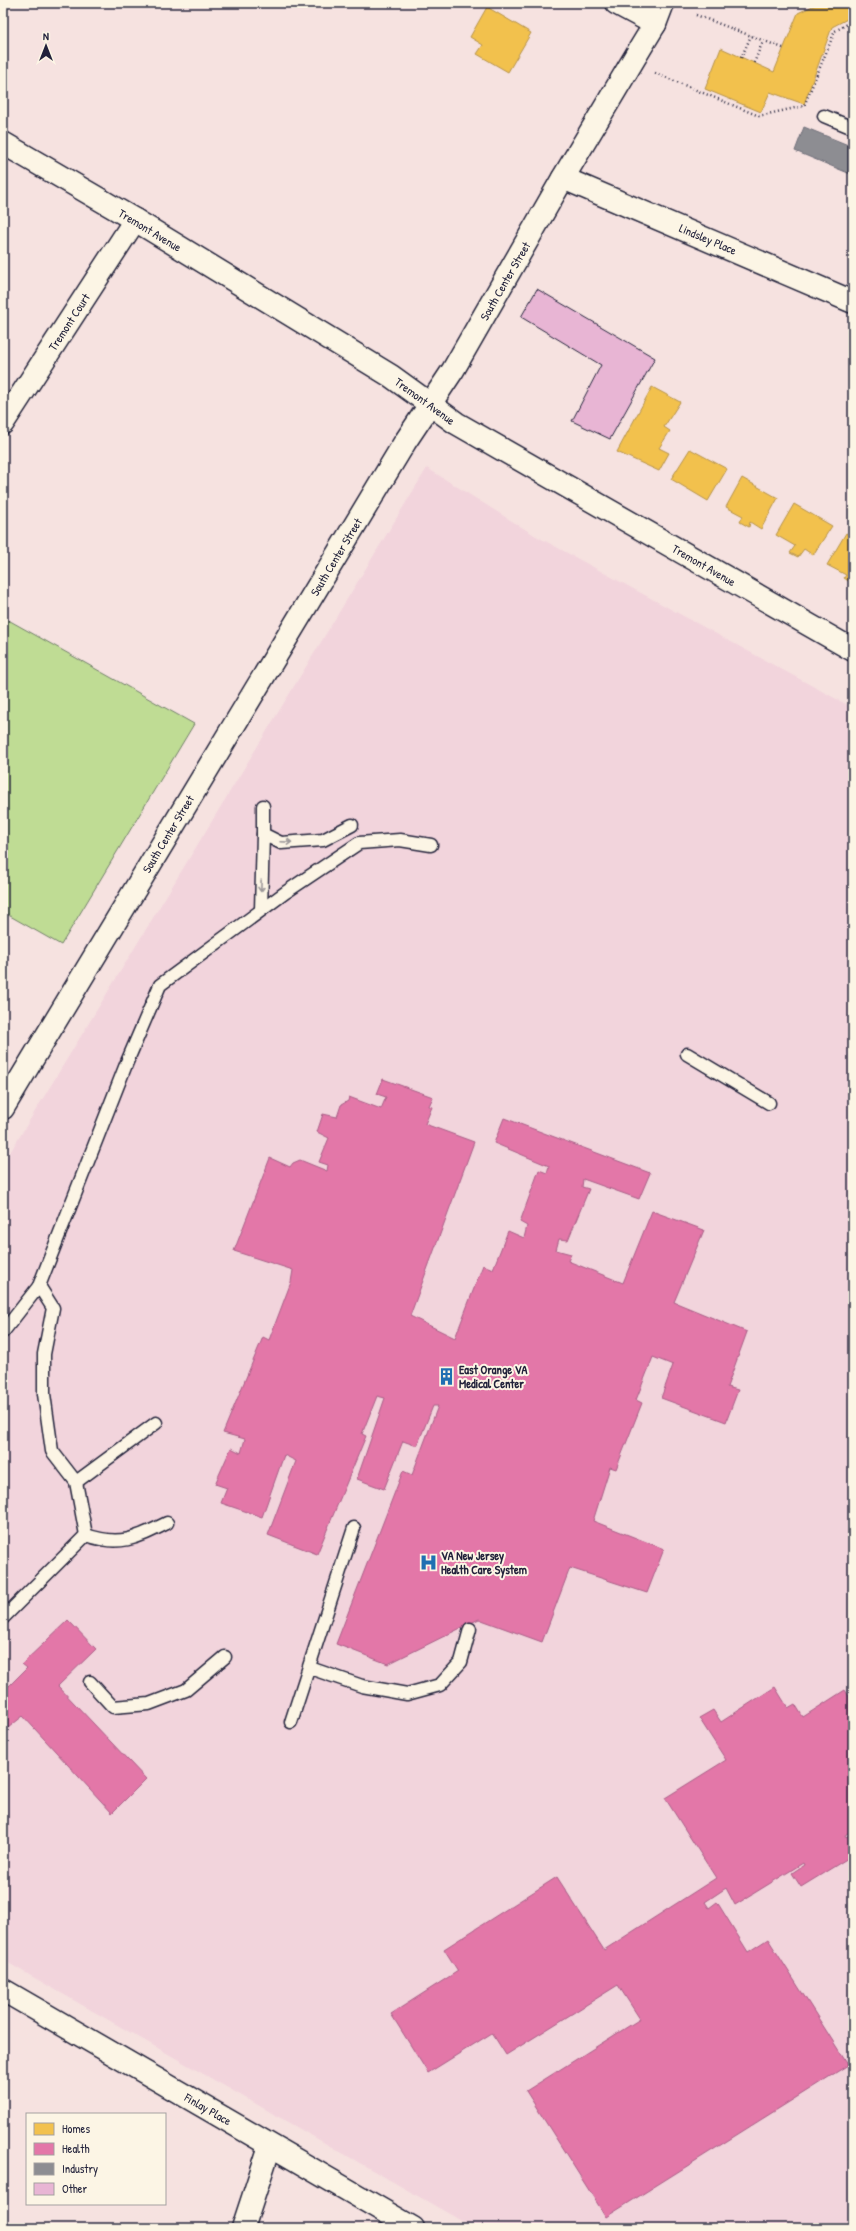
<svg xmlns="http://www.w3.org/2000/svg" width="856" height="2231" viewBox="0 0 856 2231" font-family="'Patrick Hand',sans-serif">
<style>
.built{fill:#f2d4dc}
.green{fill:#bfdc94;stroke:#707f68}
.homes{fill:#f2c14e;stroke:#b49148}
.health{fill:#e377a8;stroke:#a95e87}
.industry{fill:#8d8d92;stroke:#6d6d78}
.building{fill:#e8b5d4;stroke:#22223b}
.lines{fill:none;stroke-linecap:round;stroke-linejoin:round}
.lane-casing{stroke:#22223b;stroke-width:15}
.street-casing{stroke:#22223b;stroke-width:25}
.secondary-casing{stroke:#22223b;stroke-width:25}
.path{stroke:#22223b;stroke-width:2.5;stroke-dasharray:1 3;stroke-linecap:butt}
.lane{stroke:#fcf5e5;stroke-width:12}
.street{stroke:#fcf5e5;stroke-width:22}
.secondary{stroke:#fcf5e5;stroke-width:22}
.oneway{stroke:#9a9698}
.labels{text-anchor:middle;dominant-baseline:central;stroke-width:4;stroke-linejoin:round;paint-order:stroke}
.street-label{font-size:12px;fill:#22223b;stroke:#fcf5e5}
.poi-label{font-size:12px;font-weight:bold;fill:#22223b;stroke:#fcf5e5;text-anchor:start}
</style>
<rect width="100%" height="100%" fill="#f6e2e0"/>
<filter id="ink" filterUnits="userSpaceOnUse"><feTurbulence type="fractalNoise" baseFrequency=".025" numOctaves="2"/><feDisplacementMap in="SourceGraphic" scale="8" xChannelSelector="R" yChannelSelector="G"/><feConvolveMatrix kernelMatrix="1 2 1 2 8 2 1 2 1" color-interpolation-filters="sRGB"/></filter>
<g filter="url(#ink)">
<polygon class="built" points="427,468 536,536 853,708 853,2228 474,2228 3,1960 3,1164"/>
<polygon class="green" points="3,617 194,724 61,945 3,912"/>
<g class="homes">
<polygon points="819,3 853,3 853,16 832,27 804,104 770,92 761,112 705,89 721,48 774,72 798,13"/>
<polygon points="487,7 531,33 508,72 477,54 483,45 470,37"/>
<polygon points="652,387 680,402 664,427 670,431 659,448 669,453 659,471 617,452"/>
<polygon points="690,449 727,469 708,501 671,479"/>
<polygon points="742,478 778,498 761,529 750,522 749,527 740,522 743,516 726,507"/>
<polygon points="794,504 832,526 813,555 804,549 798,557 790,553 795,546 776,535"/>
<polygon points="846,533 853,537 853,584 844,578 846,575 827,565"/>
</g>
<g class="health">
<polygon points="383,1079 433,1097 429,1106 432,1107 425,1124 474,1142 410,1316 455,1338 483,1265 493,1269 508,1231 524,1238 527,1226 520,1222 539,1170 547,1173 549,1166 494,1143 504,1118 650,1173 639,1199 583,1179 582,1187 589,1189 568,1240 559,1239 556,1250 571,1254 568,1261 623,1283 652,1211 704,1230 674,1302 747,1332 727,1387 738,1390 726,1422 661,1398 673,1365 653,1357 636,1400 642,1403 616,1469 610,1467 593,1521 664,1549 647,1593 570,1568 542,1642 479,1619 388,1664 336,1644 403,1471 412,1475 438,1406 433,1406 417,1446 403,1441 384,1489 357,1479 385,1398 377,1396 362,1434 366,1436 317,1554 268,1535 296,1461 284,1455 262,1517 221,1503 227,1488 215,1484 231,1448 241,1453 245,1439 223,1433 263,1337 269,1340 291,1282 293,1270 234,1251 270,1158 290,1167 293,1163 300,1160 327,1171 328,1165 319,1162 329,1138 317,1132 323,1114 337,1117 341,1105 348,1101 349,1097 381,1109 386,1097 377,1094"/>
<polygon points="68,1620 96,1649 58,1686 146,1779 112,1813 23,1716 3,1732 3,1683 9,1686 27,1668 22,1664"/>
<polygon points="775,1687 788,1708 795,1704 803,1717 845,1690 853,1703 853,1830 845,1835 846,1837 853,1833 853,1855 801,1887 792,1873 804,1865 803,1863 735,1905 726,1888 705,1902 709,1908 717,1902 748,1952 768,1939 848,2065 606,2217 526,2091 640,2019 618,1985 506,2055 492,2033 428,2073 391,2014 458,1971 444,1949 557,1877 604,1950 716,1878 665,1798 726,1760 699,1718 713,1710 721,1722"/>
</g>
<polygon class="industry" points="804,127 853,147 853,175 795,151"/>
<polygon class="building" points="537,289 655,358 610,439 572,421 601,365 521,317"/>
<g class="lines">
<defs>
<g id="lane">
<polyline points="824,116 853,128"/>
<polyline points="263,806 263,834 281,843 323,840 352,825"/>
<polyline points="261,910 263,834"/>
<polyline points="687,1054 769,1103"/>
<polyline points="39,1286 127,1062 160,985 286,892 359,843 400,840 431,845"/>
<polyline points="3,1332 39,1286 53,1308 44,1354 44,1394 52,1451 76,1482 86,1535"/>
<polyline points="76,1482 156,1423"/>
<path d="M3,1618L86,1535C120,1547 137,1538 167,1523"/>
<polyline points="310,1668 362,1686 407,1694 440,1685 461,1662 470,1629"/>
<polyline points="90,1682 113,1707 149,1704 186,1690 225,1657"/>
<polyline points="291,1722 354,1528"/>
</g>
<g id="street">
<polyline points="616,3 655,24"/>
<polyline points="563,178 853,302"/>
<polyline points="3,423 135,220"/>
<polyline points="3,1990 413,2228"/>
<polyline points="243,2228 270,2146"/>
</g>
<g id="secondary">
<polyline points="3,143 135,220 391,376 456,423 853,650"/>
<polyline points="3,1108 405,442 453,370 563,178 641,47 655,24 663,3"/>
</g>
</defs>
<use href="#lane" class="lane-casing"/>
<use href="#street" class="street-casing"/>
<use href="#secondary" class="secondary-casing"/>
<g class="path">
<polyline points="696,15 783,48"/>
<polyline points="741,58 751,36"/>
<polyline points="754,63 763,41"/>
<polyline points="655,73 759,116 804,106 835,31 853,21"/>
</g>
<use href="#lane" class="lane"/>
<use href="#street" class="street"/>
<use href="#secondary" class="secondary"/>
</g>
<defs><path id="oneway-shaft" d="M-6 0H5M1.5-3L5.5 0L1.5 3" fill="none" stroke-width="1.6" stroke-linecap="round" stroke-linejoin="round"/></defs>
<g class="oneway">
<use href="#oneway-shaft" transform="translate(286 842) rotate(2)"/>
<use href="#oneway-shaft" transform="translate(261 886) rotate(91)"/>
</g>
</g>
<defs>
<symbol id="building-bare" viewBox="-9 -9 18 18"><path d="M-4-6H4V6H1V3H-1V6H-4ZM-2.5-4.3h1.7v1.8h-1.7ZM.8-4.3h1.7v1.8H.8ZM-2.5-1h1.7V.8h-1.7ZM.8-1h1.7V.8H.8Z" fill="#1f6fb2" stroke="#fcf5e5" stroke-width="2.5" paint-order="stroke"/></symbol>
<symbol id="hospital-bare" viewBox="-9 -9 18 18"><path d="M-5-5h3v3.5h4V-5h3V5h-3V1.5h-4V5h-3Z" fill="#1f6fb2" stroke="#fcf5e5" stroke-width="2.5" paint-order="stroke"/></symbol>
</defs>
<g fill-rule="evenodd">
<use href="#building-bare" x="434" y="1364" width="25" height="25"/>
<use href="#hospital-bare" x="416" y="1550" width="25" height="25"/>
</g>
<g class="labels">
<g class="street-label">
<text transform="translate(150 230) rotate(31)">Tremont Avenue</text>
<text transform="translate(708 239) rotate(23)">Lindsley Place</text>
<text transform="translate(505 281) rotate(-60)">South Center Street</text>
<text transform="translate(69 322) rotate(-57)">Tremont Court</text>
<text transform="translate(425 401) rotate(36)">Tremont Avenue</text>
<text transform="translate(336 557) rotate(-59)">South Center Street</text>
<text transform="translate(704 565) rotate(30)">Tremont Avenue</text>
<text transform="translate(168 834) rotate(-59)">South Center Street</text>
<text transform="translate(208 2109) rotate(30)">Finlay Place</text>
</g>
<g class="poi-label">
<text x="459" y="1369">East Orange VA<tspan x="459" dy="14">Medical Center</tspan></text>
<text x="441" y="1555">VA New Jersey<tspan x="441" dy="14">Health Care System</tspan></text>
</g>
</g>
<rect width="856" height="2231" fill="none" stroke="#fcf5e5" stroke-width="16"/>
<rect x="8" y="8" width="840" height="2215" fill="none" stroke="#22223b" stroke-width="1.5" filter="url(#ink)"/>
<rect x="26" y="2113" width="140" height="92" fill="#fcf5e5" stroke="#a5a1a1"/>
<rect x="34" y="2123" width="20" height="12" fill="#f2c14e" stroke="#a5a1a1"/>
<text x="62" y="2133" font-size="12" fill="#22223b">Homes</text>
<rect x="34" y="2143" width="20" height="12" fill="#e377a8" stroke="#a5a1a1"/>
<text x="62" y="2153" font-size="12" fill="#22223b">Health</text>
<rect x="34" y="2163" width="20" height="12" fill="#8d8d92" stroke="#a5a1a1"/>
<text x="62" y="2173" font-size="12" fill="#22223b">Industry</text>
<rect x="34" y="2183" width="20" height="12" fill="#e8b5d4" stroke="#a5a1a1"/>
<text x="62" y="2193" font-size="12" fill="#22223b">Other</text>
<g transform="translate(46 46)" stroke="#fcf5e5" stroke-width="3" paint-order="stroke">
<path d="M0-3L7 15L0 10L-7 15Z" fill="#22223b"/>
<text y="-6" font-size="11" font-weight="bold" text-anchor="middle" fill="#22223b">N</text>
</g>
</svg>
